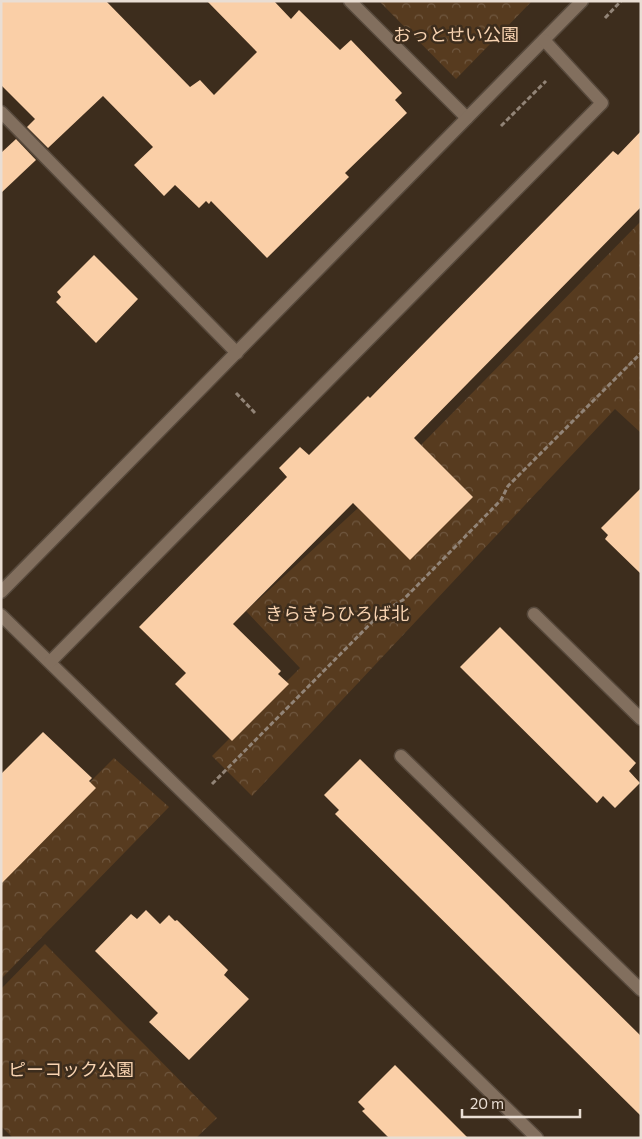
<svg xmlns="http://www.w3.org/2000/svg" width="642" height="1139" viewBox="0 0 642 1139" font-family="Commissioner,'Noto Sans JP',sans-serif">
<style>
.park{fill:url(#park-crowns)}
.building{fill:#facfa7}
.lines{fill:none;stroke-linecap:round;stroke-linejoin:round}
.lane-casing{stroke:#57493c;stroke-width:15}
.street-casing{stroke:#57493c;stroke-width:15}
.path{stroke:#928477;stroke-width:3;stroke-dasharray:5 2.5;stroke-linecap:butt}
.lane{stroke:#826f5e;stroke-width:12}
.street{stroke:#826f5e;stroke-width:12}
.labels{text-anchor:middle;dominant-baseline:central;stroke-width:5;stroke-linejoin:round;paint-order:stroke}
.park-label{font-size:18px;fill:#f8d3b1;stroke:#3d2d1d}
</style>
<defs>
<pattern id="park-crowns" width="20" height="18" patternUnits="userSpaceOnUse" patternTransform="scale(1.25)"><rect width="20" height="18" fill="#573b1f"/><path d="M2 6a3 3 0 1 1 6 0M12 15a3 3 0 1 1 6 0" fill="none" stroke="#6f573f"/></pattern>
</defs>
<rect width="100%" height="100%" fill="#3d2d1d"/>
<g class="park">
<polygon points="379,1 532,1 456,79"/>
<polygon points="641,221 641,433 615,409 252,796 212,756 300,668 246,611 358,508 410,559 473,497 421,445"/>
<polygon points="114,758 169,807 1,979 1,871"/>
<polygon points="45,944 217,1118 196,1138 13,1138 1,1126 1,989"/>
</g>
<g class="building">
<polygon points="1,1 106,1 190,87 200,80 214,95 257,52 207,1 274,1 291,19 299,10 340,50 351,40 402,93 395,100 407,113 345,173 349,177 267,258 211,201 209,204 206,201 199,208 175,185 164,196 134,165 153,147 103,96 48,148 27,127 35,119 1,85"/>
<polygon points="641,131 641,207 414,438 473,497 410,560 353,503 233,624 281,671 278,674 289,684 232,741 175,684 186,673 139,627 287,477 279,468 300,447 309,455 368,396 370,398 613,151 618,155"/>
<polygon points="16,139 36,160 1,193 1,153"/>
<polygon points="94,255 138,299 96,343 56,302 61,297 57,292"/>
<polygon points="641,488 641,574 605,539 608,535 601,528"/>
<polygon points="500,627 636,763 629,771 640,783 615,808 603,796 597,803 460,667"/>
<polygon points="43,732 92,778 89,781 96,788 1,884 1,774"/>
<polygon points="360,759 641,1036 641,1116 335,814 339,810 324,795"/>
<polygon points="146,910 160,924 169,915 175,921 177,920 228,970 224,975 249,999 189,1060 149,1022 158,1013 95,951 131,914 137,919"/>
<polygon points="395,1065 468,1138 389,1138 362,1111 365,1109 358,1102"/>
</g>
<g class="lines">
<defs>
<g id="lane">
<polyline points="534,614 641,719"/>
<polyline points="401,756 641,990"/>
</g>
<g id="street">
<polyline points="350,1 467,118"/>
<polyline points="1,112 237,353"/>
<polyline points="1,592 582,1"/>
<polyline points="1,615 537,1138"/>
<polyline points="50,662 602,103 544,40"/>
</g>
</defs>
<use href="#lane" class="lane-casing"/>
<use href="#street" class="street-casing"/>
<g class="path">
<polyline points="605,18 621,1"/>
<polyline points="501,126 546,81"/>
<polyline points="236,393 256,414"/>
<polyline points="212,784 382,612 403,600 501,500 508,486 641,353"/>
</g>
<use href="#lane" class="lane"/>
<use href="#street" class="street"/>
</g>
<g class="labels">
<g class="park-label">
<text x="456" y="34">おっとせい公園</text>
<text x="337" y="613">きらきらひろば北</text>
<text x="71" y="1069">ピーコック公園</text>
</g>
</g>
<rect width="642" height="1139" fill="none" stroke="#e9ded4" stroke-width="5"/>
<path d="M462 1109v8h118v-8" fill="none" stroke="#e9ded4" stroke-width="2.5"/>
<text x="470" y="1109" font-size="15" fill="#e9ded4" stroke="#3d2d1d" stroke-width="4" paint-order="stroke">20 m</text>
</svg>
